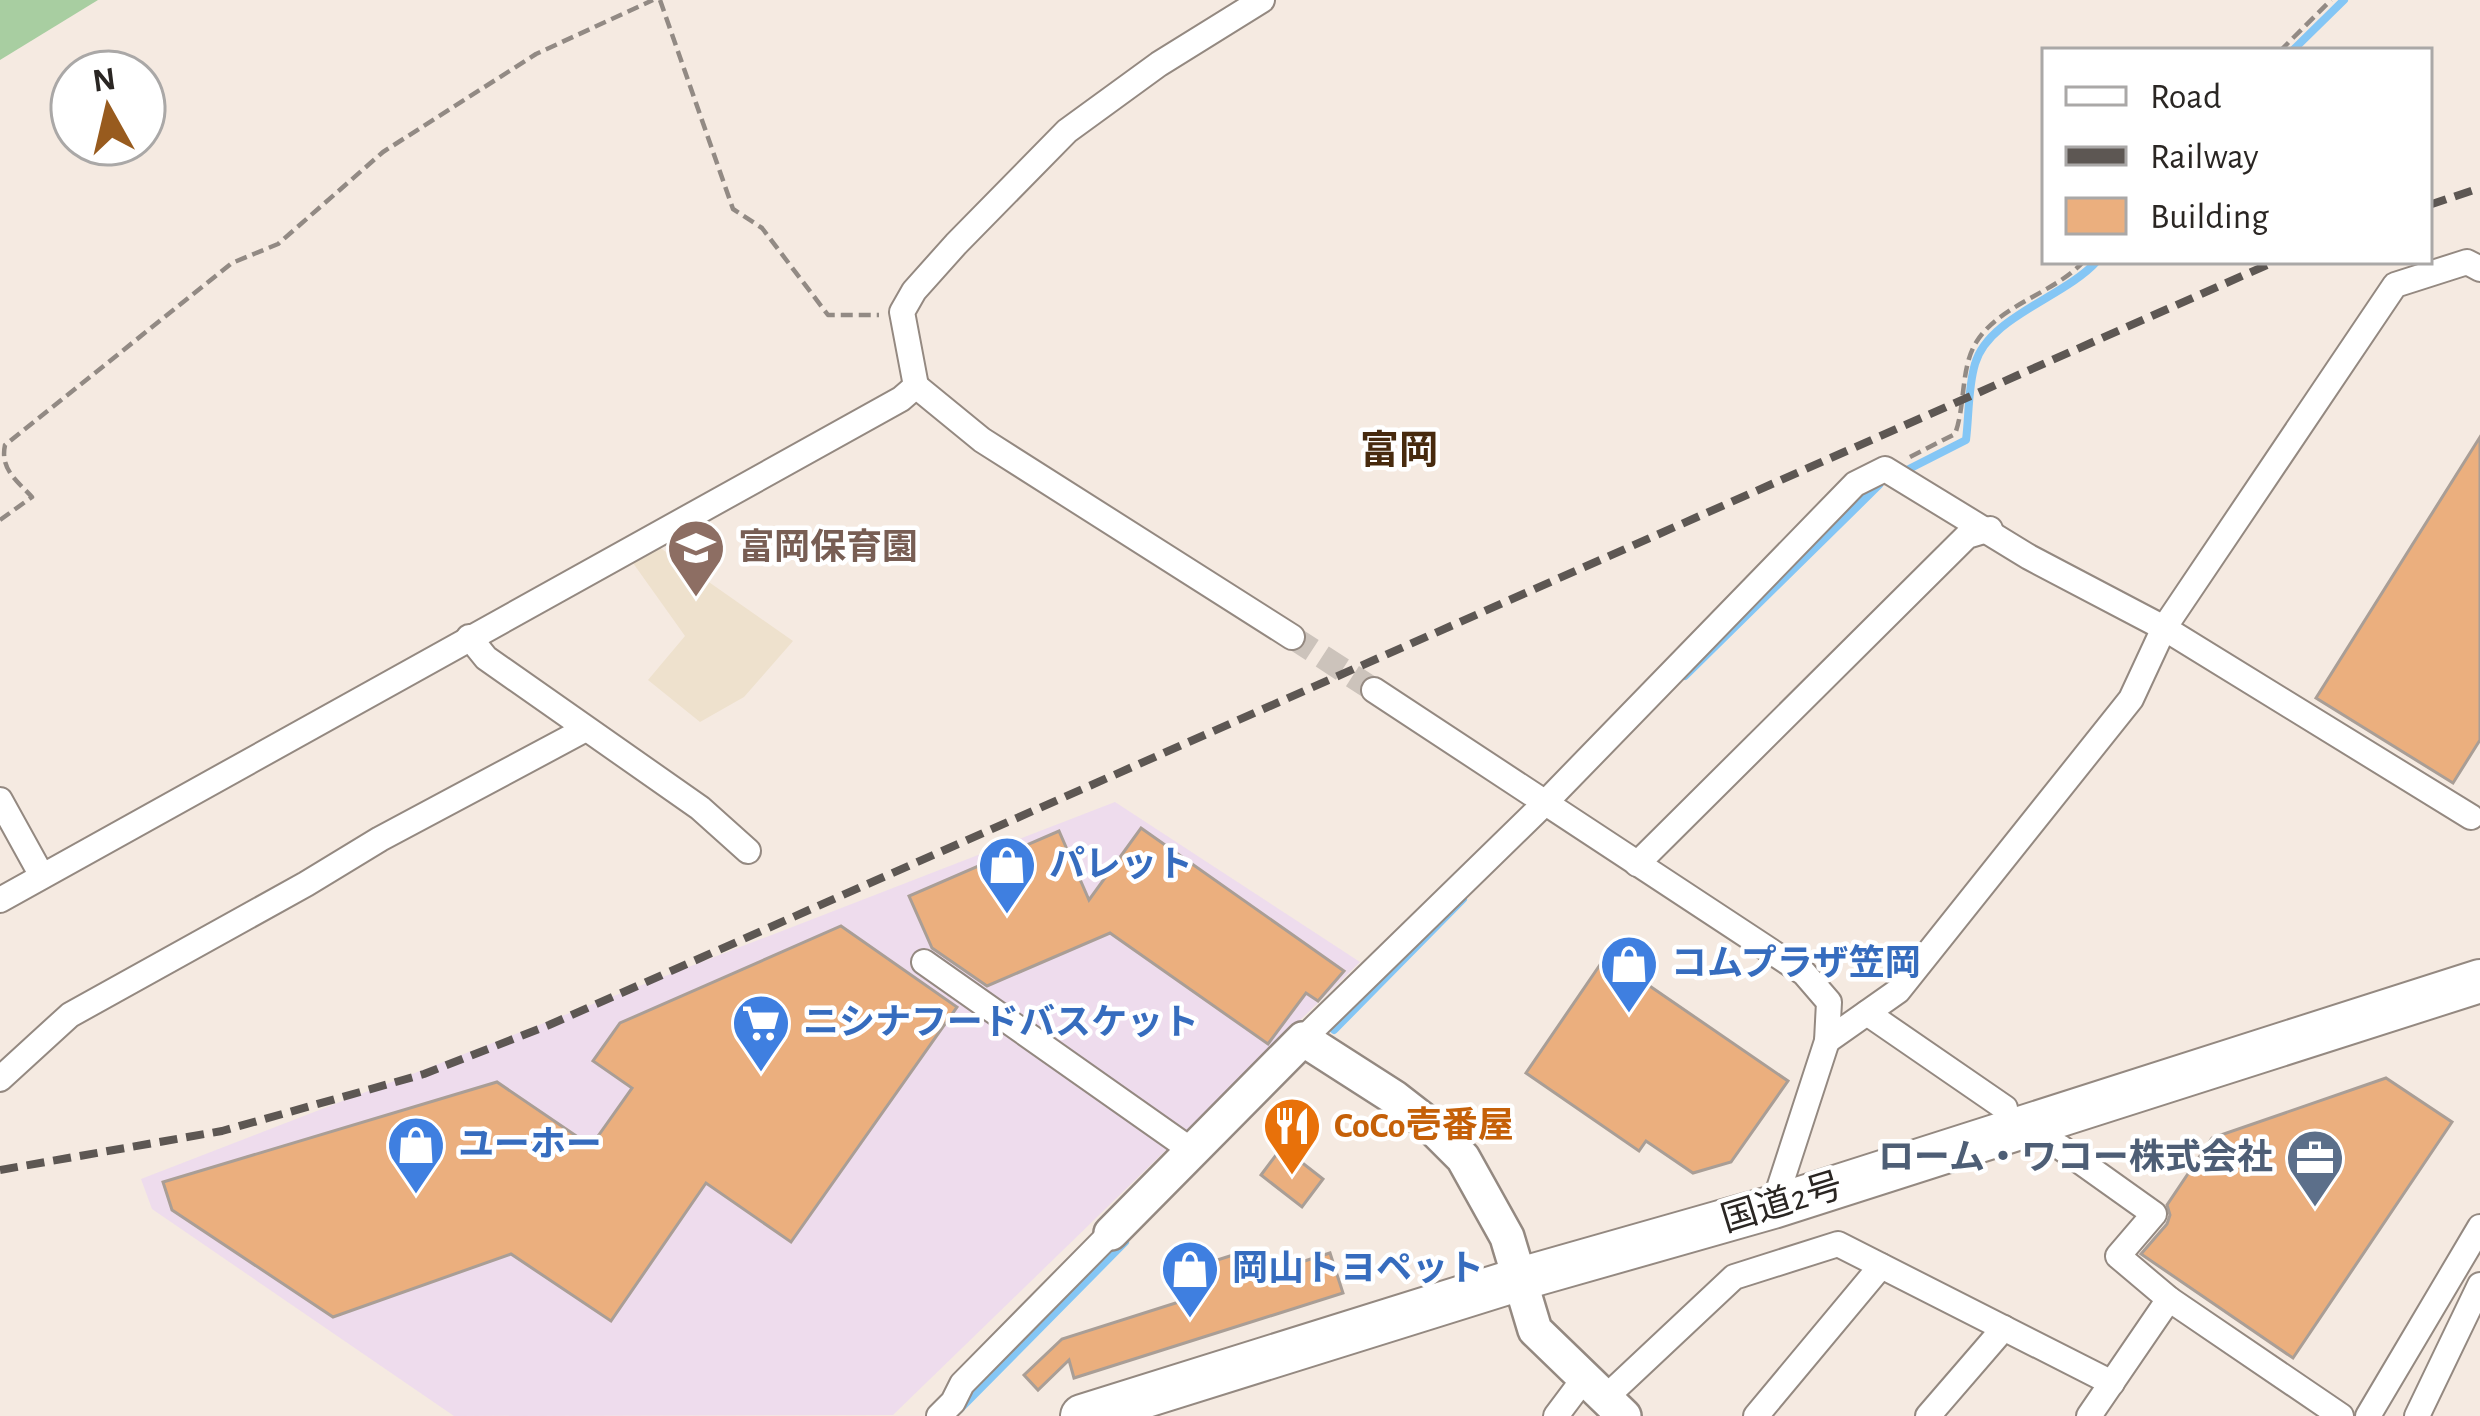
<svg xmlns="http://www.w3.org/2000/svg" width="2480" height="1416" viewBox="0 0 2480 1416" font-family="'Alegreya Sans','Noto Sans JP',sans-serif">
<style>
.commercial{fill:#eedced}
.education{fill:#eee1cd}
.green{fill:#a8cea1}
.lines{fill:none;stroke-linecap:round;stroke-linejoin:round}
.stream{stroke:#84c6f5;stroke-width:8}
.building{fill:#ebaf7e;stroke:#a99e96;stroke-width:3}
.minor-tunnel{stroke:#ccc3bb;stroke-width:24;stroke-dasharray:24 12;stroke-linecap:butt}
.minor-casing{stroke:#948981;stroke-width:28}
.tertiary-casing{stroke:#948981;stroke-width:38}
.trunk-casing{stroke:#948981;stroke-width:46}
.path{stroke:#928a84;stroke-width:4.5;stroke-dasharray:12 6;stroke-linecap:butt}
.minor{stroke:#fff;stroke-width:24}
.tertiary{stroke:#fff;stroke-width:33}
.trunk{stroke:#fff;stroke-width:42}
.rail{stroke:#5d5753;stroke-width:8;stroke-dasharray:18 9;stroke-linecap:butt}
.labels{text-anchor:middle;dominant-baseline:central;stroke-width:9;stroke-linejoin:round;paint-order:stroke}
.education-label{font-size:36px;font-weight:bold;fill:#785e54;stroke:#fff;text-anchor:start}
.shop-label{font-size:36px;font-weight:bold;fill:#366cbe;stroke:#fff;text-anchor:start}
.food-label{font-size:36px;font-weight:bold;fill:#c56008;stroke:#fff;text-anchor:start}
.service-label{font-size:36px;font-weight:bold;fill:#4e5e75;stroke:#fff;text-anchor:end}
.street-label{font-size:36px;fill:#2a2623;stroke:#fff}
.neighbourhood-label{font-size:39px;font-weight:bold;fill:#472a0e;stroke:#fff}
</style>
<rect width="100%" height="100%" fill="#f5eae1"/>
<polygon class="commercial" points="1115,802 1360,962 893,1415 454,1416 152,1209 141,1179"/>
<polygon class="education" points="659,547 793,641 744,697 700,722 648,680 685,636 633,563"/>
<polygon class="green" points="0,0 98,0 0,60"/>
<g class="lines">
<g class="stream">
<polyline points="2292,51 2344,0"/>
<path d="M1903,472L1966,440C1969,416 1968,387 1975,364C1988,317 2065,297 2097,261"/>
<polyline points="1685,676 1879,485"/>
<polyline points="1334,1030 1463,899"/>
<polyline points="959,1410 1125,1242"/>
</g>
</g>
<g class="building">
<polygon points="2480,437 2480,740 2453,783 2316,698"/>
<polygon points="1141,828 1344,971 1318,1001 1306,993 1268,1044 1110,933 987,986 932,948 909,896 1059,831 1089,900"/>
<polygon points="841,926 957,1007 791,1242 706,1183 611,1321 511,1254 333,1317 172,1210 163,1182 497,1082 591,1146 632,1088 593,1061 620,1023"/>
<polygon points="1606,956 1788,1081 1731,1162 1693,1173 1646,1141 1639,1151 1526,1073"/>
<polygon points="2386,1078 2452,1122 2293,1358 2141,1254 2167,1224 2170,1215 2167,1205 2212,1138"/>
<polygon points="1282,1147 1323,1179 1302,1207 1261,1175"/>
<polygon points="1249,1250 1257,1276 1330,1253 1343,1293 1074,1378 1069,1360 1038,1390 1024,1375 1062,1339 1182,1301 1173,1274"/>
</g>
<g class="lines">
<polyline class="minor-tunnel" points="1292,637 1374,690"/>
<defs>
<g id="minor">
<polyline points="916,386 902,312 914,291 956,244 1067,131 1159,64 1262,0"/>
<polyline points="916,386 982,440 1292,637"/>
<polyline points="469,637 486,658 700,808 748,851"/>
<polyline points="1374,690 1804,973 1829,1002 1827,1041 1773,1207"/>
<polyline points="0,800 42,876"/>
<polyline points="1637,864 1967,536 1990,529"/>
<polyline points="0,900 901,399 916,386"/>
<polyline points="924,962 1191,1150"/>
<polyline points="1867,1013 2005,1108"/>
<polyline points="1303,1039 1544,804 1855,484 1885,469 2029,557 2164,628 2471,817"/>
<polyline points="1827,1041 1898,991 2131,699 2164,628 2395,285 2467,262 2480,269"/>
<polyline points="0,1079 70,1015 306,884 380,839 584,730"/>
<polyline points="2060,1147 2154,1214 2118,1256 2169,1299"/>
<polyline points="1604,1399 1734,1277 1838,1244 2112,1383"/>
<polyline points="939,1416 953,1402 962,1384 1111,1233"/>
<polyline points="1556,1416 1583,1380"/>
<polyline points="1756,1416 1881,1266"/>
<polyline points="1928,1416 2004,1328"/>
<polyline points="2089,1416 2169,1299 2341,1416"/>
<polyline points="2368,1416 2480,1227"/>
<polyline points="2417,1416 2480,1285"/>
</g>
<polyline id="tertiary" points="1111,1233 1303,1039 1395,1098 1431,1126 1463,1158 1507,1237 1535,1330 1624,1416"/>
<polyline id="trunk" points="1082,1416 1520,1279 1773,1207 2480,981"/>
</defs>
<use href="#minor" class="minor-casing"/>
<use href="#tertiary" class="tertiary-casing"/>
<use href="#trunk" class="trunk-casing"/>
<g class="path">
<polyline points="660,0 733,209 762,228 828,315 879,315"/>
<polyline points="2280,51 2331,0"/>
<path d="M1910,457L1955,434C1966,404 1960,367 1977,341C2001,304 2055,293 2084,261"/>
<path d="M0,520L32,497C16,480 0,469 5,445L232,263L278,244L383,152L536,54L653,0"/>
</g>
<use href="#minor" class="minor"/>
<use href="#tertiary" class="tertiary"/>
<use href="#trunk" class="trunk"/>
<g class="rail">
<polyline points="2429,205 2480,188"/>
<polyline points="0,1170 222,1131 424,1074 549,1025 2276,261"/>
</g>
</g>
<defs>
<symbol id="school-pin" viewBox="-11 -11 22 30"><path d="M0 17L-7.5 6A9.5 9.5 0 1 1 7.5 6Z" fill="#8d6e63" stroke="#fff"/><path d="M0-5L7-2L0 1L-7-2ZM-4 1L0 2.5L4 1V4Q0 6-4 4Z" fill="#fff"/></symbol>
<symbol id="shop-pin" viewBox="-11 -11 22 30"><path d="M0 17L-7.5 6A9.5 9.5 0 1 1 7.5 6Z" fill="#3f7fe0" stroke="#fff"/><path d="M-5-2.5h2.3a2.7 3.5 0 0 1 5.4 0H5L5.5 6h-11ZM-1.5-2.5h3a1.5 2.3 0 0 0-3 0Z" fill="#fff"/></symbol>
<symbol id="supermarket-pin" viewBox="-11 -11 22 30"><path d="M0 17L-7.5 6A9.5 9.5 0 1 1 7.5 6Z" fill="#3f7fe0" stroke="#fff"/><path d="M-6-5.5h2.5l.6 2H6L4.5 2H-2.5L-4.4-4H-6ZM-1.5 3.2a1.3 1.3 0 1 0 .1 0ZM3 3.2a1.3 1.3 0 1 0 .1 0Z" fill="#fff"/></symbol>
<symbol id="restaurant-pin" viewBox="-11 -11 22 30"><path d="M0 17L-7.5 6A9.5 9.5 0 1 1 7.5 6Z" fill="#e8710a" stroke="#fff"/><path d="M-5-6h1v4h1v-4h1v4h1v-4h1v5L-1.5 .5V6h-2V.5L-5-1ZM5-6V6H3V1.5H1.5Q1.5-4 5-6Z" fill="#fff"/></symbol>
<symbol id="office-pin" viewBox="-11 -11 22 30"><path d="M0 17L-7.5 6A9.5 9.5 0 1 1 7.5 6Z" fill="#5c6f8a" stroke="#fff"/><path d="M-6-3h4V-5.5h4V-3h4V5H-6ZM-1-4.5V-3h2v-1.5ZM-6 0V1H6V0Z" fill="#fff"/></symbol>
</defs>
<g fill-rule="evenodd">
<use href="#school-pin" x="663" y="515" width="66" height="90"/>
<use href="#shop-pin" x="974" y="832" width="66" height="90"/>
<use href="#shop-pin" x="1596" y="931" width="66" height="90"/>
<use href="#supermarket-pin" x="728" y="990" width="66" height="90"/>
<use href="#restaurant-pin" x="1259" y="1093" width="66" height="90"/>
<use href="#shop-pin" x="383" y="1112" width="66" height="90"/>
<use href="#office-pin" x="2282" y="1125" width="66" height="90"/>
<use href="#shop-pin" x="1157" y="1236" width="66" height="90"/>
</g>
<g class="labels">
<g class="education-label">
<text x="738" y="548">富岡保育園</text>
</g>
<g class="shop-label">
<text x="1049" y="865">パレット</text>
<text x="1671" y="964">コムプラザ笠岡</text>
<text x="803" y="1023">ニシナフードバスケット</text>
<text x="458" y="1145">ユーホー</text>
<text x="1232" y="1269">岡山トヨペット</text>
</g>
<g class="food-label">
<text x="1334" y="1126">CoCo壱番屋</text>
</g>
<g class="service-label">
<text x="2273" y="1158">ローム・ワコー株式会社</text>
</g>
<g class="street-label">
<text transform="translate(1782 1203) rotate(-17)">国道2号</text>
</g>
<g class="neighbourhood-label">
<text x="1399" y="451">富岡</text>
</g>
</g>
<rect x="2042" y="48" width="390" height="216" fill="#ffffff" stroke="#aaa8a7" stroke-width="3"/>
<rect x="2066" y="87" width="60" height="18" fill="#ffffff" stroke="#aaa8a7" stroke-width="3"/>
<text x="2150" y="108" font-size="36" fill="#2a2623">Road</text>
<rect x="2066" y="147" width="60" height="18" fill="#5d5753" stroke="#aaa8a7" stroke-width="3"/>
<text x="2150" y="168" font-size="36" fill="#2a2623">Railway</text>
<rect x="2066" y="198" width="60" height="36" fill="#ebaf7e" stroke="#aaa8a7" stroke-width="3"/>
<text x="2150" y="228" font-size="36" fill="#2a2623">Building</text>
<g transform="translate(108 108) rotate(352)"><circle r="57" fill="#ffffff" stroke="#aaa8a7" stroke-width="3"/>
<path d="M0-9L21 45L0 30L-21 45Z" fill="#985b1e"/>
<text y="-18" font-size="33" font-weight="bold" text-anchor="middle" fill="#2a2623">N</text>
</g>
</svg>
